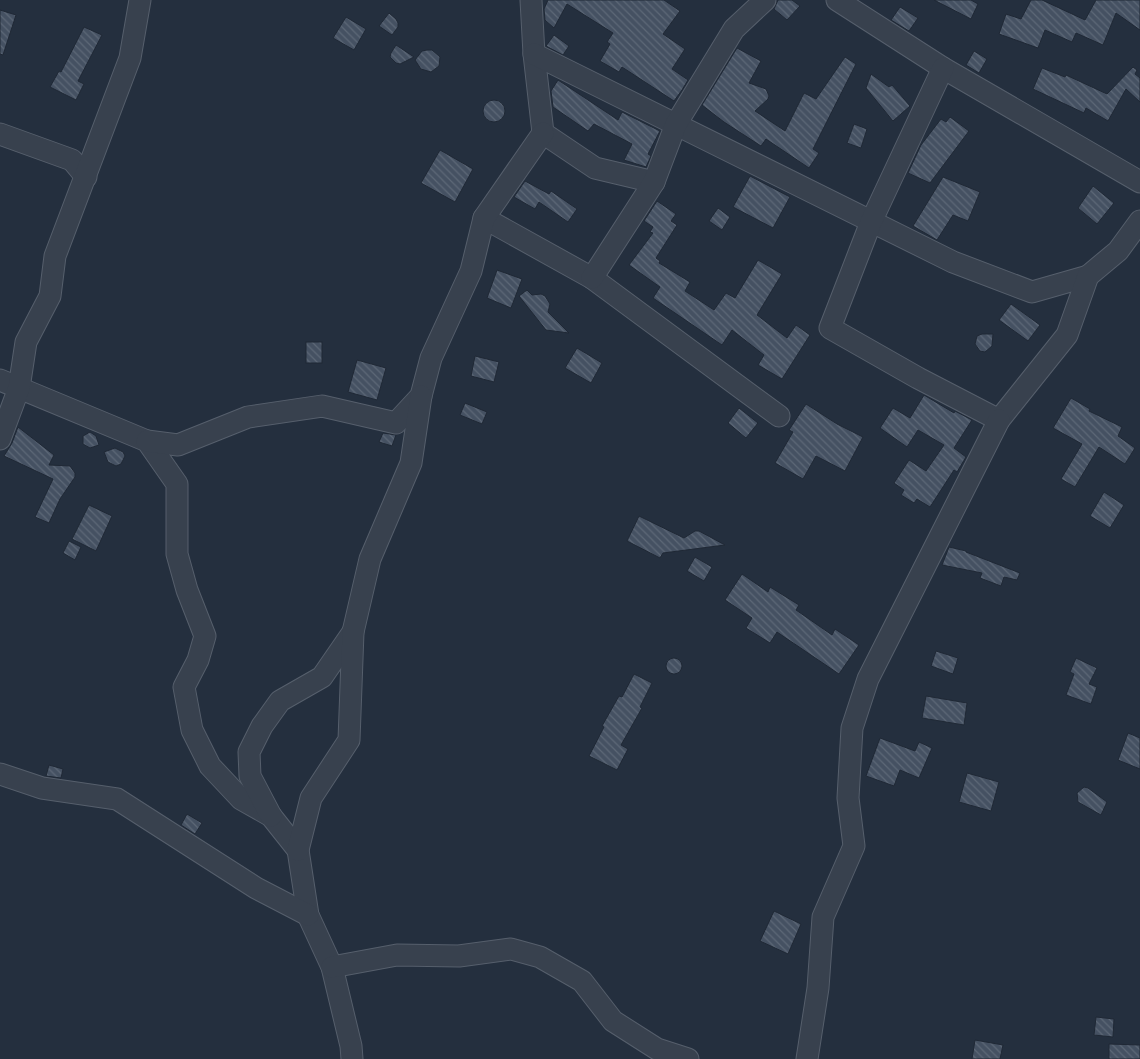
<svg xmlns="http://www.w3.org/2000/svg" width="1140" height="1059" viewBox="0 0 1140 1059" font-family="'Source Sans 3',sans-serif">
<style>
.building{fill:url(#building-back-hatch);stroke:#1f2835}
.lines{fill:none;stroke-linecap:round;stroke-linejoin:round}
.minor-casing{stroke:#565f6c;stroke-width:23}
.minor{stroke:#38414e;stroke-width:21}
</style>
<defs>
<pattern id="building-back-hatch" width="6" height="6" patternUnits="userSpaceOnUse" patternTransform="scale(1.25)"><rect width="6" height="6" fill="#455162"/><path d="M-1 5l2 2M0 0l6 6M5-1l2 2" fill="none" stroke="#5d6877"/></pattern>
</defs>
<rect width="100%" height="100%" fill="#242f3e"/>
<g class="building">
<polygon points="548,0 664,0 680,11 663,34 685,49 672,69 688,80 682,90 674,101 622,67 619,72 600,61 610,44 607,42 613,33 567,4 554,28 545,20 544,9"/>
<polygon points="778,0 792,0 800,6 787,20 774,9"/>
<polygon points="934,0 971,0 978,4 971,19"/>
<polygon points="1031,0 1042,0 1085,20 1096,0 1140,0 1140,30 1116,13 1103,45 1076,33 1072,42 1045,30 1038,48 999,34 1006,14 1021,19"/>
<polygon points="900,7 918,18 909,31 891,20"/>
<polygon points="0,10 16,15 3,55 0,54"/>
<polygon points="389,13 396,19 398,23 398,27 392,35 379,26"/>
<polygon points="346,17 366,29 354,50 333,38"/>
<polygon points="84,27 102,35 78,81 84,84 76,100 50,87 59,71 61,72"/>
<polygon points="554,35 569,46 563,55 546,46"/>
<polygon points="396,45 414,57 400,64 396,63 390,57 391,53"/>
<polygon points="737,48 761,61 749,83 766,89 769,96 768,99 755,111 785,131 804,93 816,99 845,57 856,64 813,149 819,153 809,168 766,139 761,146 724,122 702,105"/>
<polygon points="427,50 432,50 440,57 439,66 431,72 421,69 415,60 422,51"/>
<polygon points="974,51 987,59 979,73 966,65"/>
<polygon points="1133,67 1137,70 1135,74 1140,78 1140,102 1126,89 1108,121 1086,108 1084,113 1033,89 1042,68 1065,77 1066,75 1107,94"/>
<polygon points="871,74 889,87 892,85 910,106 893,121 866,88"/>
<polygon points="558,80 618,120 622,112 660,131 648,154 651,156 646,167 624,160 632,144 594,124 588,131 553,107 551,91"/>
<circle cx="494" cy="111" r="11"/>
<polygon points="950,117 969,131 930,183 908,173 921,145 941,119 946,122"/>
<polygon points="854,124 867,129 861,148 847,143"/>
<polygon points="440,150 473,169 455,202 421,183"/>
<polygon points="750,176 790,197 773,228 733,207"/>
<polygon points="943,177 980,192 968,221 953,215 937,240 913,226"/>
<polygon points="525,181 549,194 551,191 577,209 568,222 539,202 535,209 514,197"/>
<polygon points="1093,186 1114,203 1097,224 1078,208"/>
<polygon points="657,201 676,214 671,221 677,225 656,258 660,261 659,263 690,282 685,291 714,310 726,293 735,298 758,260 782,274 757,315 787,338 796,325 810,335 782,379 758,365 764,355 732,330 722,345 653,298 660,287 629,265 653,233 650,232 653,227 644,221"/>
<polygon points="718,208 730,217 722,230 709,221"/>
<polygon points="497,270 522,279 511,308 487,298"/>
<polygon points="527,290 532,295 541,294 545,296 550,304 548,312 569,333 546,330 519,296"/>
<polygon points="1011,304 1040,325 1028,341 999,320"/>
<polygon points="982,334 993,334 992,346 985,352 980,351 975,344 977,336"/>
<rect x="306" y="342" width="16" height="21"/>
<polygon points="577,348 602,363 591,383 565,368"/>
<polygon points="475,356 499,362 494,382 471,376"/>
<polygon points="357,360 386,368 377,400 348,392"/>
<polygon points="924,395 954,413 955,411 972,420 954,448 966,457 957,472 954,470 930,507 917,499 914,503 901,495 904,490 894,483 909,460 926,471 944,445 918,430 907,447 880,428 893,408 910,418"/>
<polygon points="1071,398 1090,409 1089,411 1122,427 1118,436 1135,448 1125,464 1099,447 1075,487 1061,479 1082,444 1053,428"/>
<polygon points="465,403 487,412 482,424 460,415"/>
<polygon points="806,404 837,424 863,437 845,471 816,456 803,479 775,463 793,432 789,430"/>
<polygon points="739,408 758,423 746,438 728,423"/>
<polygon points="18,427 54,455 49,465 70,466 75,473 75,477 60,499 49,523 35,517 53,479 4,456 12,443"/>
<polygon points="90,432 96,436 99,445 90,448 83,444 83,436"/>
<polygon points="383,433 396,435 392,446 379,442"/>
<polygon points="115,448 123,452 125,456 121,464 116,466 108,462 104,452"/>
<polygon points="1104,492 1124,505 1110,528 1090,516"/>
<polygon points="89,505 112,516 96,551 72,539"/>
<polygon points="639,516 684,538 695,531 699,531 725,545 663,553 660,558 627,541"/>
<polygon points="69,541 81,547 75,560 63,553"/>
<polygon points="949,547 966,551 966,552 1020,573 1017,580 1004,577 1001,586 980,578 982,573 942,565"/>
<polygon points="695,557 712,567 704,581 687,571"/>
<polygon points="742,574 768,592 770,587 799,605 796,610 832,635 835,629 859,645 839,674 777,632 770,643 746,628 752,618 725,600"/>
<polygon points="936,651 958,658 953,674 931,666"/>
<circle cx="674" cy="666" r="8"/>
<polygon points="1076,658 1097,668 1089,684 1097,687 1091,704 1066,695 1074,674 1070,672"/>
<polygon points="634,674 652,683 640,707 642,708 621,745 628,749 617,770 589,756 604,727 602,726 619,696 622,697"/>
<polygon points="926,696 967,703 964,725 922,718"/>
<polygon points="1128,733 1140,738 1140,769 1118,760"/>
<polygon points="880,738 915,751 919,742 932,748 919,778 900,770 894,786 866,776"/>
<polygon points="49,765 63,769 61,778 46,776"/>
<polygon points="967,773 999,782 991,811 959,802"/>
<polygon points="1084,787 1088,788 1107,802 1101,815 1078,802 1077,793"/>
<polygon points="187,814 202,823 195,834 181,825"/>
<polygon points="774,911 801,924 788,954 760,941"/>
<polygon points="1096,1017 1114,1019 1113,1037 1094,1035"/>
<polygon points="975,1040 1003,1045 1000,1059 972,1059"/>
<polygon points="1109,1044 1140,1045 1140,1059 1109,1059"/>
</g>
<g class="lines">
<defs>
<g id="minor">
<polyline points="531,0 534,54 543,133 595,168 654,182"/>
<polyline points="837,0 943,68 1140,182"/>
<polyline points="534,54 953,262 1032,292 1088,276"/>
<polyline points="943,68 871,222 830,328 918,378 999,420 1067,335 1088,276 1118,251 1140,221"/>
<polyline points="0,134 72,160 86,177"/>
<polyline points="484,218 592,278 779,416"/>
<polyline points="592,278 654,182 676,124 734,29 765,0"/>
<polyline points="0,380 147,441 177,484 177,554 187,590 205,636 198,660 184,687 192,730 210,766 241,799 271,816 298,850 308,915 332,967 351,1046 352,1059"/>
<polyline points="0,439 19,388 26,342 50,296 55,256 130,58 140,0"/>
<polyline points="147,441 178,445 248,417 322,406 396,423 421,396 431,358 471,271 484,218 543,133"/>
<polyline points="0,774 42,788 117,799 256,888 308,915"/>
<polyline points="271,816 250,776 249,752 262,726 280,701 322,677 353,632"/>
<polyline points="298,850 311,798 349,740 353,632 370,559 411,463 421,396"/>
<polyline points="332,967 397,955 459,956 511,949 540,957 582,981 613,1021 657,1049 688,1059"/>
<polyline points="807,1059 818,988 823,917 854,846 848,798 852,728 868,679 999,420"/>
</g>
</defs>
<use href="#minor" class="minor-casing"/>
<use href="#minor" class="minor"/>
</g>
</svg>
